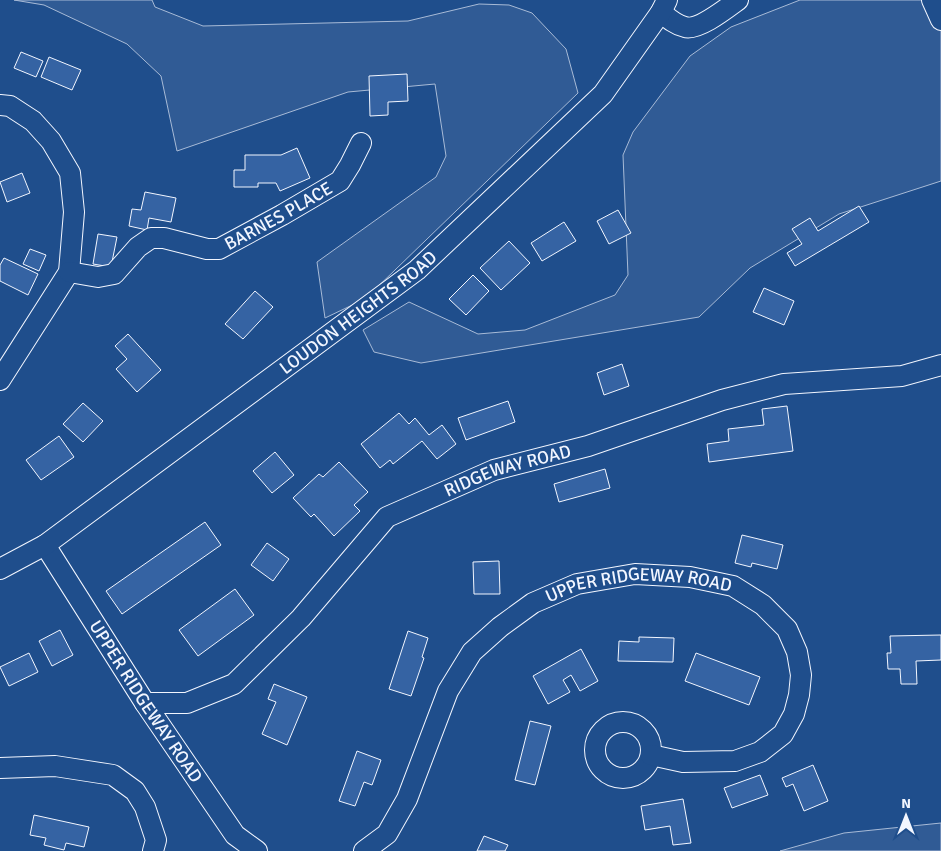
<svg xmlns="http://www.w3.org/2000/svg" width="941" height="851" viewBox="0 0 941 851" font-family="Signika,sans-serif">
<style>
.built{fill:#305b95;stroke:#a8bbd7}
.building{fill:#3563a3;stroke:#f2f6ff}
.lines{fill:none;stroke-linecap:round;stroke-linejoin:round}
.minor-casing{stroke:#f2f6ff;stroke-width:22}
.minor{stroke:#1f4e8c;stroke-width:20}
.labels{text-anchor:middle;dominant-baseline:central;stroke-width:4;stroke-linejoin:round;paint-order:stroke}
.street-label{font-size:18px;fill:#f2f6ff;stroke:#1f4e8c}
</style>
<rect width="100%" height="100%" fill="#1f4e8c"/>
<g class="built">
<polygon points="14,0 152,0 155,7 203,26 408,21 479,4 509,5 532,13 566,49 578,93 365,299 325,318 317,262 436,177 446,156 435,84 348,92 177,151 161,76 127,44 44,5"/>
<polygon points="800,0 941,0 941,181 839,214 750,268 699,317 421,363 374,352 363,330 409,302 478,334 525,330 615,295 628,275 623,155 633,132 690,56 731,27"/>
<polygon points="941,823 941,851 780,851 844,833"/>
</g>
<g class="building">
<polygon points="21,52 43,61 36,77 14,68"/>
<polygon points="49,57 81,70 72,90 41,77"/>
<polygon points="407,74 408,101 388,102 388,115 370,116 369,76"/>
<polygon points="297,148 310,178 280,191 276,183 258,183 258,187 234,187 234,170 245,170 245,155 281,155"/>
<polygon points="22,173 30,193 7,202 0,182"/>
<polygon points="145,192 176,198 171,222 149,218 147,230 129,226 132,209 141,210"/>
<polygon points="859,206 869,222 795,266 787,253 802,244 792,229 810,218 818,231"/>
<polygon points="618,210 631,233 609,244 597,221"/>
<polygon points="564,222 576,241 542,261 531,243"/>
<polygon points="98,234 117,237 111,267 93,264"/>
<polygon points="509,241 530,263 501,290 480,268"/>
<polygon points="30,249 46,255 39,271 23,264"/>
<polygon points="4,258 38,274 28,295 0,281 0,265"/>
<polygon points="473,275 489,291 466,315 449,299"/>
<polygon points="764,288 794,301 784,325 753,312"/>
<polygon points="255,291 273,307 243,339 225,324"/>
<polygon points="128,334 161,370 137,392 116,369 127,359 115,346"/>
<polygon points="622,364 629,386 604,395 597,373"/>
<polygon points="508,401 515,422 466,440 458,418"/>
<polygon points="83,403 103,421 83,442 63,424"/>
<polygon points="787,406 793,451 709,462 707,444 729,441 728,429 764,425 762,409"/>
<polygon points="399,413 409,424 415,418 429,435 442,425 456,444 437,459 422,441 393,464 390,460 380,468 361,444"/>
<polygon points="59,436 74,457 41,480 26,460"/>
<polygon points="275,452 294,475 272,493 253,471"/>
<polygon points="339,462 368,492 354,505 360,511 334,536 314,514 311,517 293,498 319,474 323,477"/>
<polygon points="605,469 610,488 559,502 554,484"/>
<polygon points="205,522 221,545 122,614 106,591"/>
<polygon points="742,535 783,545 777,569 752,563 751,567 735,563"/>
<polygon points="267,543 289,559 273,581 251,565"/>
<polygon points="499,561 500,594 474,594 473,562"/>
<polygon points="235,589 254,615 198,656 179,630"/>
<polygon points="60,630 73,655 52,666 39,641"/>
<polygon points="408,631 428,638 422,657 424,658 411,696 389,689"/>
<polygon points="941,635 941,660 916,661 917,684 901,684 900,669 888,669 887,653 891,653 890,636"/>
<polygon points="639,637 674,638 673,662 618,661 619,641 639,642"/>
<polygon points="581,649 598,681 580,691 571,675 563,680 570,692 548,704 533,676"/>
<polygon points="29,653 38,672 9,686 0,667"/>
<polygon points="696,653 760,677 749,705 685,681"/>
<polygon points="274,684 307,697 287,745 262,734 276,702 268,699"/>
<polygon points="530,721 551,726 535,785 515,780"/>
<polygon points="357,751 381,760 372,785 364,782 355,806 339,801"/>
<polygon points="813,765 828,801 804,811 793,784 786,787 782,778"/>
<polygon points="760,775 768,795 732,808 724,788"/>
<polygon points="683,799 691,843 673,845 670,826 645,830 641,806"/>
<polygon points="34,815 89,827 84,847 66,843 64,850 44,845 46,838 30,835"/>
<polygon points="484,836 508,845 505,851 477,851"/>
</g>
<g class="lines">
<defs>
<g id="minor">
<polyline points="932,0 941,20"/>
<path d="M661,12C668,18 675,25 685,27C698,31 727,8 738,0"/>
<polyline points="0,105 10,106 33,121 51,141 70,173 74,212 69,272 0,380"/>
<path id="s1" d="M69,272L98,277L114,274L138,247L151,238H164L207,249H219L282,215L340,181L350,165L361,143"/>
<path id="s2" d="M45,545L145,703L235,835L257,851"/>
<path id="s3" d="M0,569L45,545L417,270L603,94L661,12L667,0"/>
<path id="s4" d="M145,703H187L234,684L301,618L387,517L494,470L588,446L722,400L784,384L902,376L941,365"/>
<circle cx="623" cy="750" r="28"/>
<polyline points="0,768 55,766 113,775 135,791 145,807 156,840 153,851"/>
<path id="s5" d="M364,851L387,834L407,799L448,691L472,652L500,627L533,603L577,584L635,574L690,577L733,586L763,605L787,629L797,652L801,675L799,695L794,714L783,734L760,752L735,761L683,762L651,755"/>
</g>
</defs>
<use href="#minor" class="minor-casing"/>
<use href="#minor" class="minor"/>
</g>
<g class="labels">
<g class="street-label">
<text stroke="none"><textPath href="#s1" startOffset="235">BARNES PLACE</textPath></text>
<text stroke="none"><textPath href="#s3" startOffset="441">LOUDON HEIGHTS ROAD</textPath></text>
<text stroke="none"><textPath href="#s4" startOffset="449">RIDGEWAY ROAD</textPath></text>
<text stroke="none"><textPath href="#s5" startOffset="418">UPPER RIDGEWAY ROAD</textPath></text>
<text stroke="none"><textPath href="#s2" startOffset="186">UPPER RIDGEWAY ROAD</textPath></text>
</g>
</g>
<g transform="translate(906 816)" stroke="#1f4e8c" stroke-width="4" paint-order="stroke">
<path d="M0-4L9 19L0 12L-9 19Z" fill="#f2f6ff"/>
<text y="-8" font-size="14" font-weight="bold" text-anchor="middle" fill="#f2f6ff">N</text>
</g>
</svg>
